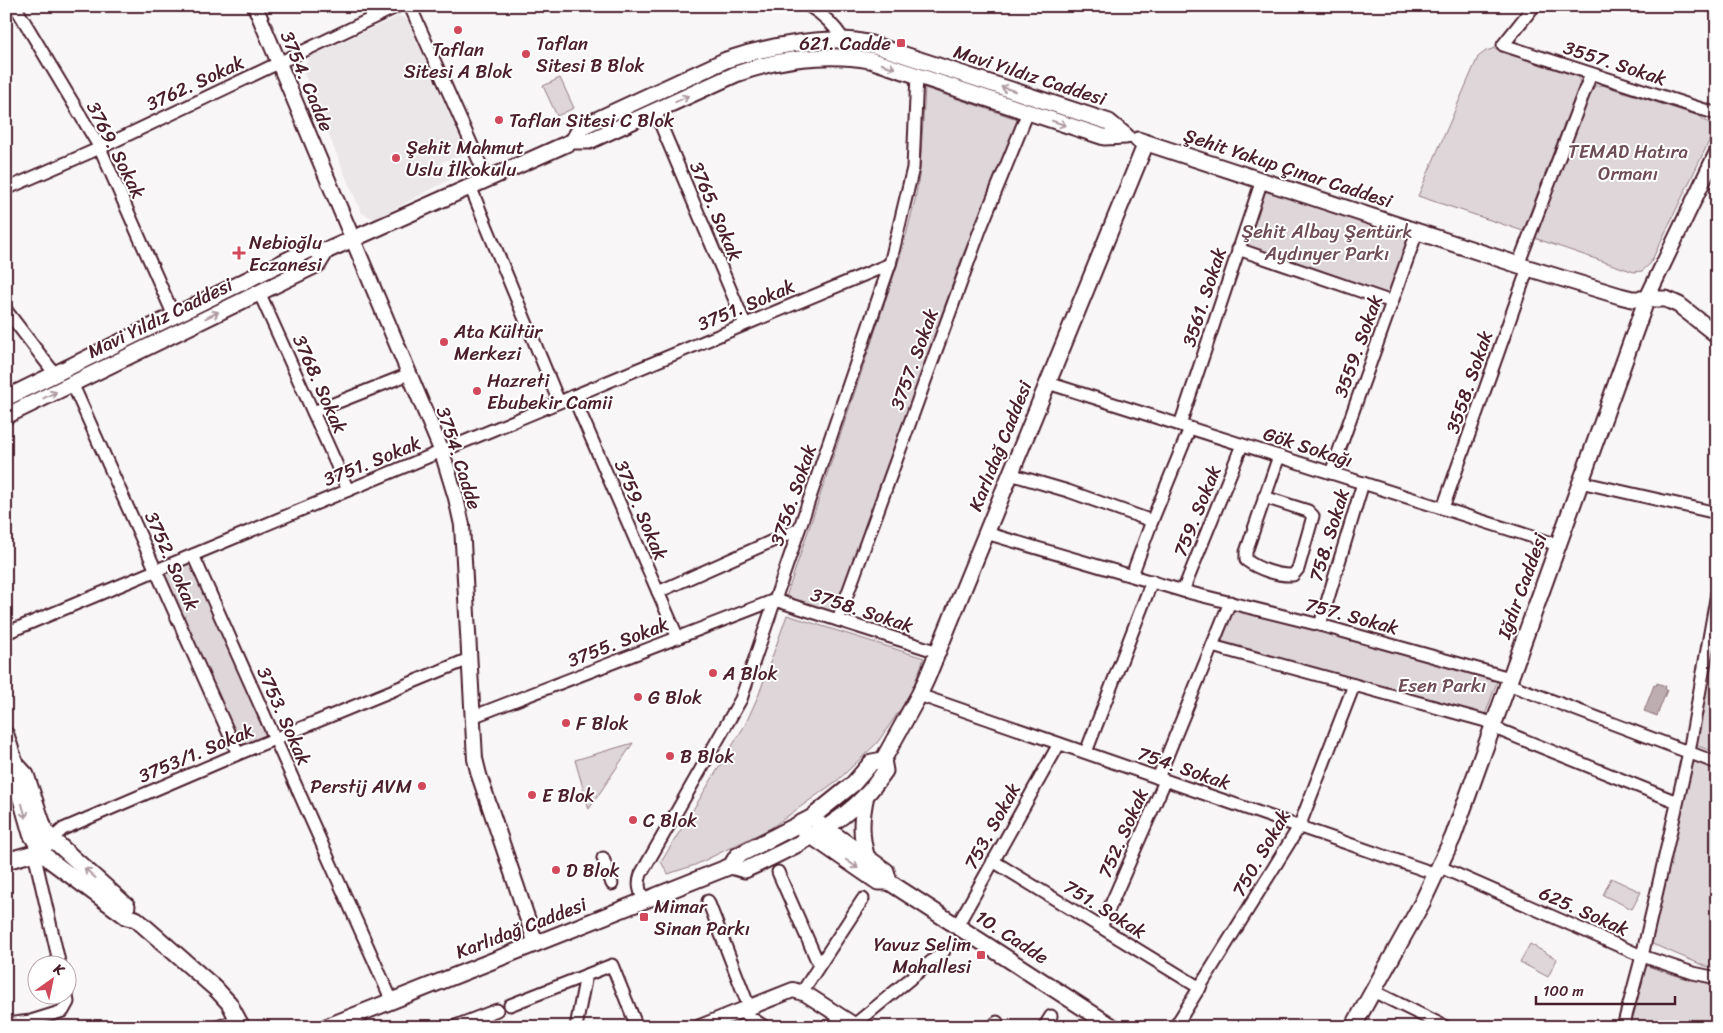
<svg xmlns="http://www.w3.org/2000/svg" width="1723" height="1033" viewBox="0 0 1723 1033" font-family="Sriracha,sans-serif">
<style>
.built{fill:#ebe6e8}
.green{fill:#ded6d9;stroke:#947a82}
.water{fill:#bdadb0;stroke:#8f747b}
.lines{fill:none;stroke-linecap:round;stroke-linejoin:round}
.minor-casing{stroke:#4a1f2b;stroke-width:15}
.tertiary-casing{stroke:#4a1f2b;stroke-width:18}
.secondary-casing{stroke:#4a1f2b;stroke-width:19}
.minor{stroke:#fff;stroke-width:11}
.tertiary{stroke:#fff;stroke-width:14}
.secondary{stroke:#fff;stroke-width:15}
.oneway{stroke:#ae9aa0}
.poi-dot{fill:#d1495b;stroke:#fff;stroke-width:2}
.labels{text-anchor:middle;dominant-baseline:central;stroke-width:4;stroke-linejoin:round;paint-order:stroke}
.poi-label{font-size:19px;fill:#4a1f2b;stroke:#fff;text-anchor:start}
.street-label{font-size:19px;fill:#4a1f2b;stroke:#fff}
.park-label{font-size:19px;fill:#6f4d56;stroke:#fff}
</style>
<rect width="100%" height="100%" fill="#f8f6f7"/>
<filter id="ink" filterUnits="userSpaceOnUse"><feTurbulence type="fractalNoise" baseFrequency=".02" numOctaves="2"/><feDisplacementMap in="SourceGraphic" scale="10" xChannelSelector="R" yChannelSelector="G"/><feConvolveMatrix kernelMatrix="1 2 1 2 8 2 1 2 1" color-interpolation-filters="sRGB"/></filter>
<g filter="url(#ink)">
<polygon class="built" points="399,16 407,20 467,154 441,162 451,179 375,219 362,213 347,180 303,71 309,57"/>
<g class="green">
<polygon points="1495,48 1578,75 1580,83 1523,231 1418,196 1478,57 1486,51"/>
<polygon points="560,78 574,108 557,116 543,86"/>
<polygon points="1602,85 1699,116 1710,124 1713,133 1650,264 1642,271 1634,272 1537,239 1534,234 1590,88 1595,86"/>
<polygon points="925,88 1020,120 962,257 836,616 785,600 902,251 915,200 920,170"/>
<polygon points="1266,188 1408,237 1388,295 1246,246"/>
<polygon points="191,562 268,734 242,746 163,574"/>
<polygon points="1237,607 1498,679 1484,718 1221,644 1232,610"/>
<polygon points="1717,614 1717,753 1695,745"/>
<polygon points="787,615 924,658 911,694 877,743 838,780 771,828 695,865 668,874 661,862 745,725 759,694"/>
<polygon points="633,743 589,809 575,760"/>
<polygon points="1694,757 1717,766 1717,968 1705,966 1650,943"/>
<polygon points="1611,878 1641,892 1632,909 1603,895"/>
<polygon points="1530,944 1557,959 1548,977 1520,962"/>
<polygon points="1644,965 1684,978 1717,985 1717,1027 1627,1027"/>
</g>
<polygon class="water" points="1657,683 1666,686 1665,689 1667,690 1657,716 1644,711 1654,685 1656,686"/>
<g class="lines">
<defs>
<g id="minor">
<polyline points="15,6 100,148 174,316"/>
<polyline points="410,6 487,179"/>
<path d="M809,6C824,15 834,25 844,40"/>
<polyline points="1534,6 1503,45 1717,114"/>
<polyline points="655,111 745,324"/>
<polyline points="470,186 559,402"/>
<polyline points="6,189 100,148 398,6"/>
<polyline points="1238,249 1392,302"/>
<polyline points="1518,265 1591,74"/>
<polyline points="259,292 348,490"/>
<polyline points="6,310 55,374"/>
<polyline points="72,383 238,754"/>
<polyline points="1048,383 1558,545"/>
<polyline points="573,396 678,638"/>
<polyline points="313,412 409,374"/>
<polyline points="1180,425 1262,180"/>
<polyline points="1331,473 1417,232"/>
<polyline points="1010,474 1068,491 1152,521"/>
<polyline points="1580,482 1717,513"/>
<path d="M1264,497L1308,511L1313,516L1298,569L1293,575C1278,576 1258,569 1246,560V552L1279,456"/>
<polyline points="1443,508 1528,268"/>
<polyline points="986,533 1183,591 1320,625 1510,678"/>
<polyline points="193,555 392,1001"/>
<polyline points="1132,575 1152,521 1190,428"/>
<polyline points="1183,591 1242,445"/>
<polyline points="658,592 799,529"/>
<polyline points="838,620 980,230 1028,112"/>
<polyline points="1320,625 1363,483"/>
<polyline points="6,633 890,264"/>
<polyline points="1212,646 1493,723"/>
<polyline points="1508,684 1717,763"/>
<polyline points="919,695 1436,874"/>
<polyline points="472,717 775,600 938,652"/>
<polyline points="1492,727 1677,802"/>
<polyline points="1086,752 1152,581"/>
<polyline points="1158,778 1230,602"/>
<polyline points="52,839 63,829 238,754 469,659"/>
<polyline points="34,853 60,966"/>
<polyline points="603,858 612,884"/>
<polyline points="993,861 1200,988"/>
<polyline points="1440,867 1642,956 1693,973 1717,978"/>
<polyline points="778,872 819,965"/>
<polyline points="708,901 749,1007"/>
<path d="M644,902C640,891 637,885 641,874L741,699L890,264L913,168L917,75"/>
<polyline points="957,926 1059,744"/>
<polyline points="1101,927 1165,781"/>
<polyline points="1373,991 1446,1027"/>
<polyline points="802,992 863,899"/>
<polyline points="510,1005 612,965 637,1027"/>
<polyline points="741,1011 765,1027"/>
<polyline points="6,1024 31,1021 63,1011 68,1002 67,996"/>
<polyline points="854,1025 944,951"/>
<polyline points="218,1027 239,1019"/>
<polyline points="453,1027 497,1010"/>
<polyline points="576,1027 586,975"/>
<polyline points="992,1027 997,1022"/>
<polyline points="1044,1027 1051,1016"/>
<polyline points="1175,1027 1299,827 1354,685"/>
<polyline points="1623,1027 1642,956 1689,752 1717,593"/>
</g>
<g id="tertiary">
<polyline points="255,6 442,452 456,498 462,525 475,759 479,775 536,944"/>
<polyline points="1647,298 1717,152"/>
<polyline points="700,1027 793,990 806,994 857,1027"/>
</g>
<g id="secondary">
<polyline points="1138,140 1528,268 1620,296 1632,299 1666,299 1679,305 1717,335"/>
<path d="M326,251L573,141H589L736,74C778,59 826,52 870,60L1104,137L1126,136L1109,122L871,44C832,33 764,47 726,60L581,127L573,141"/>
<polyline points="6,398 310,249 326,251 318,264 6,416"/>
<polyline points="6,735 15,763 15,778 31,834 41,851 51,861 127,917 136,919 216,989 229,1003 242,1027"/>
<polyline points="883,760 919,695 927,678 1146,143"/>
<path d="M883,760L885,771C879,779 873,788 866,795C833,830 787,850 745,870L731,866L737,856L811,818L853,784L872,762Z"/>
<polyline points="15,763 26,775 45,831 52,839 127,906"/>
<path d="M866,795C861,818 860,836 867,858"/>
<polyline points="804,831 878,882 889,882 886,871 818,823"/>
<polyline points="6,861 34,853 48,843"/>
<polyline points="889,882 1113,1027"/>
<polyline points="326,1027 731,866"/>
<polyline points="1353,1027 1422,903 1453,837 1647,298"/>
</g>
</defs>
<use href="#minor" class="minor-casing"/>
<use href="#tertiary" class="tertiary-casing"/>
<use href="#secondary" class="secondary-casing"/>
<use href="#minor" class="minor"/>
<use href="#tertiary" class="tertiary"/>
<use href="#secondary" class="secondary"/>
</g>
<defs><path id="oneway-shaft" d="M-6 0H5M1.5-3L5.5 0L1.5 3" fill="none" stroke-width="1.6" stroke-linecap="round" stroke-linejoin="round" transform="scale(1.25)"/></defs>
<g class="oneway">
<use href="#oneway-shaft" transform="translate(888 66) rotate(18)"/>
<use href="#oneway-shaft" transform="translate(1008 89) rotate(-162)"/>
<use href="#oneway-shaft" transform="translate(682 99) rotate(-25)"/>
<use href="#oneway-shaft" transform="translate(1059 123) rotate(18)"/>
<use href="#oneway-shaft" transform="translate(212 315) rotate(-26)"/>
<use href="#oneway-shaft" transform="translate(50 395) rotate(-27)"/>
<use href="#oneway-shaft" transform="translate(24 811) rotate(74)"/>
<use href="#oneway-shaft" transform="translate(852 864) rotate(35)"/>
<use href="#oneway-shaft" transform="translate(90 873) rotate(-139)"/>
</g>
</g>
<g class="poi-dot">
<circle cx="458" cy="30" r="5"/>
<rect x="896" y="38" width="10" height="10" rx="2.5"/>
<circle cx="526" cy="54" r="5"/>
<circle cx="499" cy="120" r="5"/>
<circle cx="396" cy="158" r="5"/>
<path d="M236.5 245.5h5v5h5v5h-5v5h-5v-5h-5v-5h5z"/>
<circle cx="444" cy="342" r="5"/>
<circle cx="477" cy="391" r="5"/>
<circle cx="713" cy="673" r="5"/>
<circle cx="638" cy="697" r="5"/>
<circle cx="566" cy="723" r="5"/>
<circle cx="670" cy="756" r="5"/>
<circle cx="422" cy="786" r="5"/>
<circle cx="532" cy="795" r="5"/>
<circle cx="633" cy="820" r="5"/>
<circle cx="556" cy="870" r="5"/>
<rect x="639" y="912" width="10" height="10" rx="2.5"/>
<rect x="976" y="950" width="10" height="10" rx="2.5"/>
</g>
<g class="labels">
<g class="poi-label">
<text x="536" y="43">Taflan<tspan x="536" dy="22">Sitesi B Blok</tspan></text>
<text x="891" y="43" text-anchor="end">621. Cadde</text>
<text x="458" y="49" text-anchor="middle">Taflan<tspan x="458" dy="22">Sitesi A Blok</tspan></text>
<text x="509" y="120">Taflan Sitesi C Blok</text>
<text x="406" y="147">Şehit Mahmut<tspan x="406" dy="22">Uslu İlkokulu</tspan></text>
<text x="249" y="242">Nebioğlu<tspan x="249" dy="22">Eczanesi</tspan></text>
<text x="454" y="331">Ata Kültür<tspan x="454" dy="22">Merkezi</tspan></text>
<text x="487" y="380">Hazreti<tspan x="487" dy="22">Ebubekir Camii</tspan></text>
<text x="723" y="673">A Blok</text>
<text x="648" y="697">G Blok</text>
<text x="576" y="723">F Blok</text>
<text x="680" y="756">B Blok</text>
<text x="412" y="786" text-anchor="end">Perstij AVM</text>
<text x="542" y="795">E Blok</text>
<text x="643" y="820">C Blok</text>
<text x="566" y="870">D Blok</text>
<text x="654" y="906">Mimar<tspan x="654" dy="22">Sinan Parkı</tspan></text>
<text x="971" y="944" text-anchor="end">Yavuz Selim<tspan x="971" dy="22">Mahallesi</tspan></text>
</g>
<g class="street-label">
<text transform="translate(1615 63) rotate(18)">3557. Sokak</text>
<text transform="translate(1030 75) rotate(18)">Mavi Yıldız Caddesi</text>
<text transform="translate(307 81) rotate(67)">3754. Cadde</text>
<text transform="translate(195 83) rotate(-25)">3762. Sokak</text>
<text transform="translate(116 150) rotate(63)">3769. Sokak</text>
<text transform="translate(1288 168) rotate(18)">Şehit Yakup Çınar Caddesi</text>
<text transform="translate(716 211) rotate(67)">3765. Sokak</text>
<text transform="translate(1204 297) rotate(-72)">3561. Sokak</text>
<text transform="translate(746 305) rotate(-23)">3751. Sokak</text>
<text transform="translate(160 318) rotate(-26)">Mavi Yıldız Caddesi</text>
<text transform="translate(1358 346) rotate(-70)">3559. Sokak</text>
<text transform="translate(914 359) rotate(-70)">3757. Sokak</text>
<text transform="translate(1469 382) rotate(-71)">3558. Sokak</text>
<text transform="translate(320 384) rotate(66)">3768. Sokak</text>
<text transform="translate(1000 446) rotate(-68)">Karlıdağ Caddesi</text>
<text transform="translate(1308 447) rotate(18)">Gök Sokağı</text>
<text transform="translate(459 458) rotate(72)">3754. Cadde</text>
<text transform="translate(372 461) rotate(-22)">3751. Sokak</text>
<text transform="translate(793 495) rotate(-71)">3756. Sokak</text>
<text transform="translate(641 510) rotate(67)">3759. Sokak</text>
<text transform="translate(1197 511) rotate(-68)">759. Sokak</text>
<text transform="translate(1329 535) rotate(-73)">758. Sokak</text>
<text transform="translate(172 561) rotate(66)">3752. Sokak</text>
<text transform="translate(1522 586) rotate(-70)">Iğdır Caddesi</text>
<text transform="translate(862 610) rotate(18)">3758. Sokak</text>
<text transform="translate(1352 616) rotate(15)">757. Sokak</text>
<text transform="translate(618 642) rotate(-21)">3755. Sokak</text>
<text transform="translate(284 716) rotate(66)">3753. Sokak</text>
<text transform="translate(196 753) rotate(-23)">3753/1. Sokak</text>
<text transform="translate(1184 768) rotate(19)">754. Sokak</text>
<text transform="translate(992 826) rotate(-61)">753. Sokak</text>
<text transform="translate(1123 833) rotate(-66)">752. Sokak</text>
<text transform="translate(1261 853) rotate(-60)">750. Sokak</text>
<text transform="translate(1105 909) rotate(32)">751. Sokak</text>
<text transform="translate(1584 911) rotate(24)">625. Sokak</text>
<text transform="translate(521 928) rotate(-21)">Karlıdağ Caddesi</text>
<text transform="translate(1012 937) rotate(33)">10. Cadde</text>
</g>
<g class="park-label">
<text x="1628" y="151">TEMAD Hatıra<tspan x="1628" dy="22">Ormanı</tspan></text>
<text x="1327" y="231">Şehit Albay Şentürk<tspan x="1327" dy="22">Aydınyer Parkı</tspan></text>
<text x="1442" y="685">Esen Parkı</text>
</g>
</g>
<rect width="1723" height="1033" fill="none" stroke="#fff" stroke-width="25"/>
<rect x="12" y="12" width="1698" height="1008" fill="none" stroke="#4a1f2b" stroke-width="2" filter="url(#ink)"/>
<g transform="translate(52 980) rotate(33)"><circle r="24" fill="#ffffff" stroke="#b7a5aa"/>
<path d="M0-4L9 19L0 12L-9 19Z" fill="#d1495b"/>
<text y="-8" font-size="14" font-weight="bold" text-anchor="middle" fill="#4a1f2b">K</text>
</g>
<path d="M1536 996v8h139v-8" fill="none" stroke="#4a1f2b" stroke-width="2.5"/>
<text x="1543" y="996" font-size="15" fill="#4a1f2b" stroke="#ffffff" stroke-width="4" paint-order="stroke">100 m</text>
</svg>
